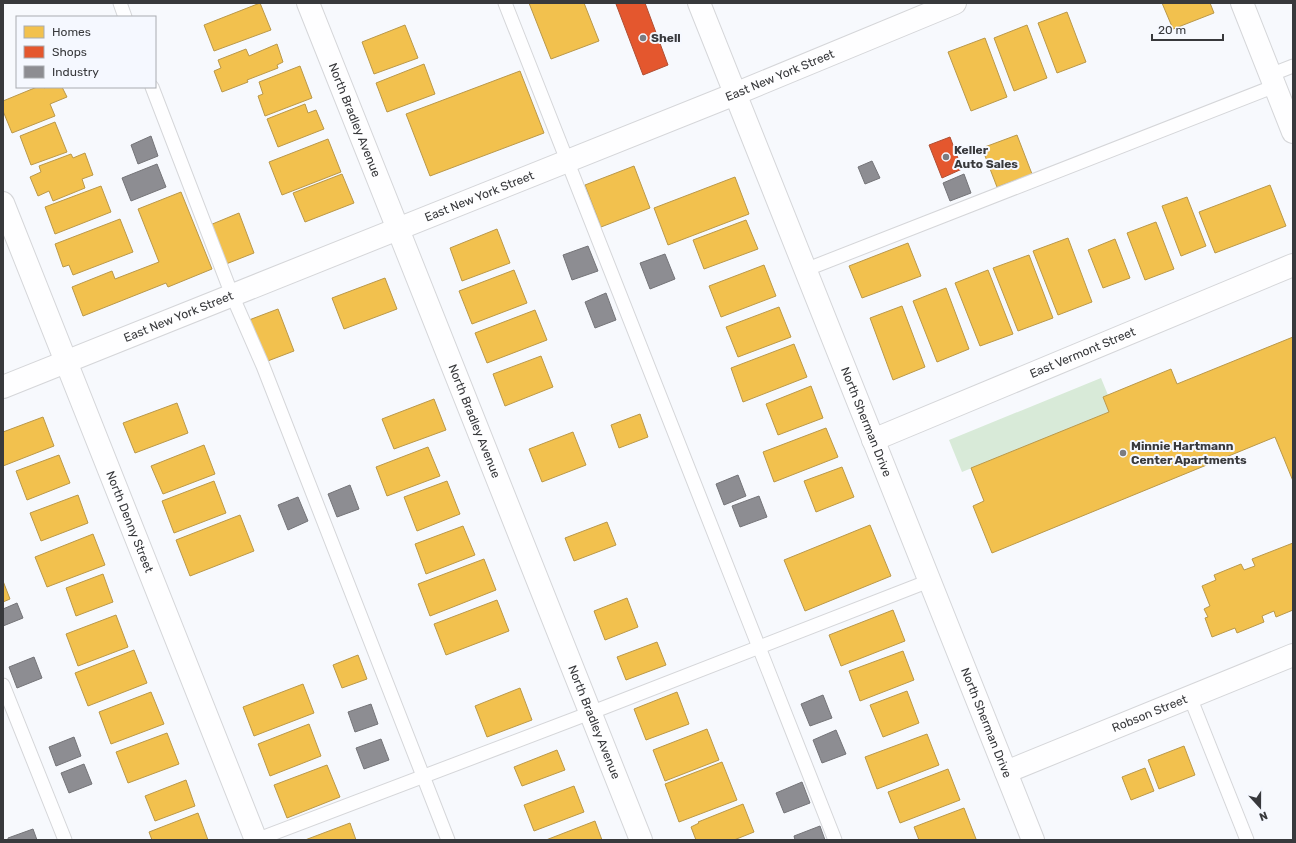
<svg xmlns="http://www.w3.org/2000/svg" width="1296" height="843" viewBox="0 0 1296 843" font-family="Rubik,sans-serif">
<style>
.green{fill:#d8ead8}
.homes{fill:#f2c14e;stroke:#ba9849}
.shops{fill:#e4572e;stroke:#b04e32}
.industry{fill:#8d8d92;stroke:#747478}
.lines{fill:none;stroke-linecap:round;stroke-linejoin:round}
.service-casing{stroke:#d5d6d9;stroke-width:15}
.minor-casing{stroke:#d5d6d9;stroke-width:24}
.secondary-casing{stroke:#d5d6d9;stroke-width:24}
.service{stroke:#fefeff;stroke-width:13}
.minor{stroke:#fefeff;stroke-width:22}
.secondary{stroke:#fefeff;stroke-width:22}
.poi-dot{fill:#7b7c80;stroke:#f5f8ff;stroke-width:1.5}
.labels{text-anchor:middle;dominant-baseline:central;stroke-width:4;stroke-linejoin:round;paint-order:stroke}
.poi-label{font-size:12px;font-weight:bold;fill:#38393c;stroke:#f5f8ff;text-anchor:start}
.street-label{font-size:12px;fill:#38393c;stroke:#f5f8ff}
</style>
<rect width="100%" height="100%" fill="#f7f9fd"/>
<polygon class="green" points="1101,378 1108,395 1103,397 1109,412 962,472 949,440"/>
<g class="homes">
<polygon points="260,3 271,30 214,51 204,25"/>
<polygon points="529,3 584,3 599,41 551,59"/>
<polygon points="1162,3 1210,3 1214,13 1173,29"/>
<polygon points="1067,12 1086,62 1057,73 1038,23"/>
<polygon points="405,25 418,58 374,74 362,42"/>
<polygon points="1027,25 1047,78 1014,91 994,38"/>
<polygon points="985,38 1007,97 971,111 948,52"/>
<polygon points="277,44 283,62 277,65 278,68 247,80 248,82 222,92 214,71 221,68 218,60 246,49 249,56"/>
<polygon points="424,64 435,94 387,112 376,83"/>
<polygon points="300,66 312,98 265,116 258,96 263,94 259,82"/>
<polygon points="520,71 544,133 430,176 406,114"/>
<polygon points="37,87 43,87 44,88 46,87 62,87 67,97 50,104 55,116 12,133 3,111 3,101"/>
<polygon points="305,104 308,113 316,110 324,129 278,147 267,119"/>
<polygon points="55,122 67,152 31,165 20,136"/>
<polygon points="1017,135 1032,174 997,187 982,148"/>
<polygon points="328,139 341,172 282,195 269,162"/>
<polygon points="85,153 93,175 82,179 85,188 53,201 49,191 38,196 30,177 41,172 39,166 71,154 73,158"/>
<polygon points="634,166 650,208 601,227 585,185"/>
<polygon points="342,174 354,203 305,222 293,193"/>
<polygon points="735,177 749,214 668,245 654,208"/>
<polygon points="1270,185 1286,226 1215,253 1199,212"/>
<polygon points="101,186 111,212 55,234 45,207"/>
<polygon points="181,192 212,269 168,287 166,283 83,316 72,287 112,271 115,279 159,262 138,209"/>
<polygon points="1187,197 1206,246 1181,256 1162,206"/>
<polygon points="239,213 254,253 226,264 210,225"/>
<polygon points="120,219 133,252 73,275 69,265 63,267 55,244"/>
<polygon points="746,220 758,249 704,269 693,240"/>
<polygon points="1156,222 1174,269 1145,280 1127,233"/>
<polygon points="497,229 510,263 462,281 450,248"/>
<polygon points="1068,238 1092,302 1058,315 1033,251"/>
<polygon points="1115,239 1130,278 1103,288 1088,250"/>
<polygon points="908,243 921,276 862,298 849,266"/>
<polygon points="1029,255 1053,318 1018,331 993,268"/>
<polygon points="764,265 776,296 721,317 709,286"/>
<polygon points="514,270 527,303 472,324 459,291"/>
<polygon points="988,270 1013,334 980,346 955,283"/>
<polygon points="385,278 397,309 344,329 332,298"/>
<polygon points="946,288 969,349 937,362 913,301"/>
<polygon points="902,306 925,367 893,380 870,318"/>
<polygon points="779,307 791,337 738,357 726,327"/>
<polygon points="278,309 294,351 265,362 249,320"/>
<polygon points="535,310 547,340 487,363 475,333"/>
<polygon points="1293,337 1293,481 1275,437 992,553 973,506 984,501 971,468 1109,412 1103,397 1171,369 1177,384"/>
<polygon points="794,344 807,377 743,402 731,368"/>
<polygon points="541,356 553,387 505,406 493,374"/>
<polygon points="811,386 823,418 778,435 766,404"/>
<polygon points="434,399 446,430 394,449 382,419"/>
<polygon points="177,403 188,433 135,453 123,423"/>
<polygon points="640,414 648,437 619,448 611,425"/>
<polygon points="43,417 54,446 3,466 3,432"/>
<polygon points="826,428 838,457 774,482 763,452"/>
<polygon points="573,432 586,465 542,482 529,449"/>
<polygon points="204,445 215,474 163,494 151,466"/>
<polygon points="428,447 440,476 387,496 376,467"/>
<polygon points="59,455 70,483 27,500 16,471"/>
<polygon points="842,467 854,497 816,512 804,481"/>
<polygon points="214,481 226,513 174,533 162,501"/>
<polygon points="447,481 460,514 417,531 404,497"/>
<polygon points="78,495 88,523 41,541 30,513"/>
<polygon points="240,515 254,551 190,576 176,540"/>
<polygon points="607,522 616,545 574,561 565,538"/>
<polygon points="870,525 891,576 805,611 784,560"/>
<polygon points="463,526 475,555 426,574 415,544"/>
<polygon points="93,534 105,565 47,587 35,557"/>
<polygon points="1293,543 1293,610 1276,617 1274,611 1262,616 1264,622 1237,633 1235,628 1212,637 1205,618 1208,617 1204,609 1210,606 1202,586 1216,580 1214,575 1241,564 1244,570 1255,566 1252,559"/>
<polygon points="484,559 496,590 430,616 418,584"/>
<polygon points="103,574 113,602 76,616 66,588"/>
<polygon points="3,581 10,599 3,602"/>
<polygon points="627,598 638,627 605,640 594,611"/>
<polygon points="497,600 509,631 446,655 434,624"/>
<polygon points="893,610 905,641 841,666 829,635"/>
<polygon points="116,615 128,647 78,666 66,634"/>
<polygon points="657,642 666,665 626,680 617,657"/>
<polygon points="134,650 147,683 88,706 75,673"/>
<polygon points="903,651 914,680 860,701 849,671"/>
<polygon points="358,655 367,679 342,688 333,665"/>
<polygon points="303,684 314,713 254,736 243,707"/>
<polygon points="520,688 532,720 487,737 475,706"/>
<polygon points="907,691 919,723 883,737 870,705"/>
<polygon points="151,692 164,724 111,744 99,712"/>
<polygon points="677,692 689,724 646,740 634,709"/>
<polygon points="309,724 321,756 270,776 258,744"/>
<polygon points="707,729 719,760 665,781 653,750"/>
<polygon points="167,733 179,764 128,783 116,752"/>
<polygon points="927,734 939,765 877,789 865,757"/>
<polygon points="1184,746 1195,775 1159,789 1148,760"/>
<polygon points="557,750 565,770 522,786 514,767"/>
<polygon points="722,762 737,800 679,822 665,784"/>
<polygon points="327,765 340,797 287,818 274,785"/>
<polygon points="1145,768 1154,791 1131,800 1122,777"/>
<polygon points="948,769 960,800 900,823 888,792"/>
<polygon points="186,780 195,806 155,821 145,796"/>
<polygon points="574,786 584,812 534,831 524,805"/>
<polygon points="743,804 754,832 734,840 696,840 691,827 699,823 698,822"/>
<polygon points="964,808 976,839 973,840 919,840 914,827"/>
<polygon points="198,813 208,840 152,840 149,832"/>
<polygon points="595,821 602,840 546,840"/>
<polygon points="350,823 356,840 305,840"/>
</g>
<g class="shops">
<polygon points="618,3 645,3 668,65 643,75 616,4"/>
<polygon points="950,137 962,169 942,178 929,145"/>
</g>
<g class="industry">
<polygon points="151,136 158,156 138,164 131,145"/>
<polygon points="872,161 880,178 865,184 858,167"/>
<polygon points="157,164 166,187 131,201 122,178"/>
<polygon points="964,174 971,193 950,201 943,183"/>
<polygon points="588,246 598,271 572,280 563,255"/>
<polygon points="665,254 675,279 650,289 640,263"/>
<polygon points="606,293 616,320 595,328 585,302"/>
<polygon points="738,475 746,496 724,505 716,484"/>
<polygon points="350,485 359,509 337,517 328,494"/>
<polygon points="759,496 767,517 740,527 732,506"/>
<polygon points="298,497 308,521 288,530 278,505"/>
<polygon points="17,603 23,618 3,626 3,609"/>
<polygon points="34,657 42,678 17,688 9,667"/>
<polygon points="823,695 832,718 810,726 801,704"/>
<polygon points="371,704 378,724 355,732 348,712"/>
<polygon points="836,730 846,754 822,763 813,740"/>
<polygon points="74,737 81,756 56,766 49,747"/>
<polygon points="381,739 389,760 364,769 356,748"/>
<polygon points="84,764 92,784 69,793 61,773"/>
<polygon points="802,782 810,803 784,813 776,793"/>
<polygon points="820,826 825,840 795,840 794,836"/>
<polygon points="33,829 37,840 8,840 8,838"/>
</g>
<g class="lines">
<defs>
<g id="service">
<polyline points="120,3 125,17"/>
<polyline points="505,3 835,840"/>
<polyline points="1270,75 1293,66"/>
<polyline points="152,87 232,295 263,366 448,840"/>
<polyline points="805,270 1275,86"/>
<polyline points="3,685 65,840"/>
<polyline points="1190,697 1247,840"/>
<polyline points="256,840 590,713 929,581"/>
</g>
<g id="minor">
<path id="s1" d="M308,3L641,840"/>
<polyline points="1242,3 1293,132"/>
<path id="s2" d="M3,203L256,840"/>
<path id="s3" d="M873,440L1293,265"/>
<path id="s4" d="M1006,772L1293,655"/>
</g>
<g id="secondary">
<path id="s5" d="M699,3L1033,840"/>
<path id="s6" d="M3,387L735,94L955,3"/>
</g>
</defs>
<use href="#service" class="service-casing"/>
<use href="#minor" class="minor-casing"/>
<use href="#secondary" class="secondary-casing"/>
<use href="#service" class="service"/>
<use href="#minor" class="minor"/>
<use href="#secondary" class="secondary"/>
</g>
<g class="poi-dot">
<circle cx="643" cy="38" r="4"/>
<circle cx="946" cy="157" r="4"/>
<circle cx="1123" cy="453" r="4"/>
</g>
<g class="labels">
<g class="poi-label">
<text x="651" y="38">Shell</text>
<text x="954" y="150">Keller<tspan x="954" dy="14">Auto Sales</tspan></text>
<text x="1131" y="446">Minnie Hartmann<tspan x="1131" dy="14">Center Apartments</tspan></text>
</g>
<g class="street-label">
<text stroke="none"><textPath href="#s6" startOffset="837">East New York Street</textPath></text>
<text stroke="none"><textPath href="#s1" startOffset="126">North Bradley Avenue</textPath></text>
<text stroke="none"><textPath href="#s6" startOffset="513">East New York Street</textPath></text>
<text stroke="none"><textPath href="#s6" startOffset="189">East New York Street</textPath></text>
<text stroke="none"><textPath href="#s3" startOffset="227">East Vermont Street</textPath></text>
<text stroke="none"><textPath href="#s1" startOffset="450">North Bradley Avenue</textPath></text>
<text stroke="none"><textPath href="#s5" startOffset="451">North Sherman Drive</textPath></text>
<text stroke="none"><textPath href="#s2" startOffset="343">North Denny Street</textPath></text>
<text stroke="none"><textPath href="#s4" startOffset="155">Robson Street</textPath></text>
<text stroke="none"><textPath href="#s5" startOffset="775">North Sherman Drive</textPath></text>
<text stroke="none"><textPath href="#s1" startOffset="774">North Bradley Avenue</textPath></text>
</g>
</g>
<rect width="1296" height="843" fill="none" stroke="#38393c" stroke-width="8"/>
<rect x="16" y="16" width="140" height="72" fill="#f5f8ff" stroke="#a9acb1"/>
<rect x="24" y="26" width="20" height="12" fill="#f2c14e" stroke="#a9acb1"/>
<text x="52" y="36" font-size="12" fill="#38393c">Homes</text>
<rect x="24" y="46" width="20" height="12" fill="#e4572e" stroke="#a9acb1"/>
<text x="52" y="56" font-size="12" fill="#38393c">Shops</text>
<rect x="24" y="66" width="20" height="12" fill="#8d8d92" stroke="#a9acb1"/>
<text x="52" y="76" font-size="12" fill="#38393c">Industry</text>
<g transform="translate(1260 807) rotate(159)" stroke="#f5f8ff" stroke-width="3" paint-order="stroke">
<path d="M0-3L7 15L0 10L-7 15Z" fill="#38393c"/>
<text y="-6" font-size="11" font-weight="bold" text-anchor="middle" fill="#38393c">N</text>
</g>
<path d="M1152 34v6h71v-6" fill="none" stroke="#38393c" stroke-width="2"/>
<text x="1158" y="34" font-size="12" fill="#38393c" stroke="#f5f8ff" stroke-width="3" paint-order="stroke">20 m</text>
</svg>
